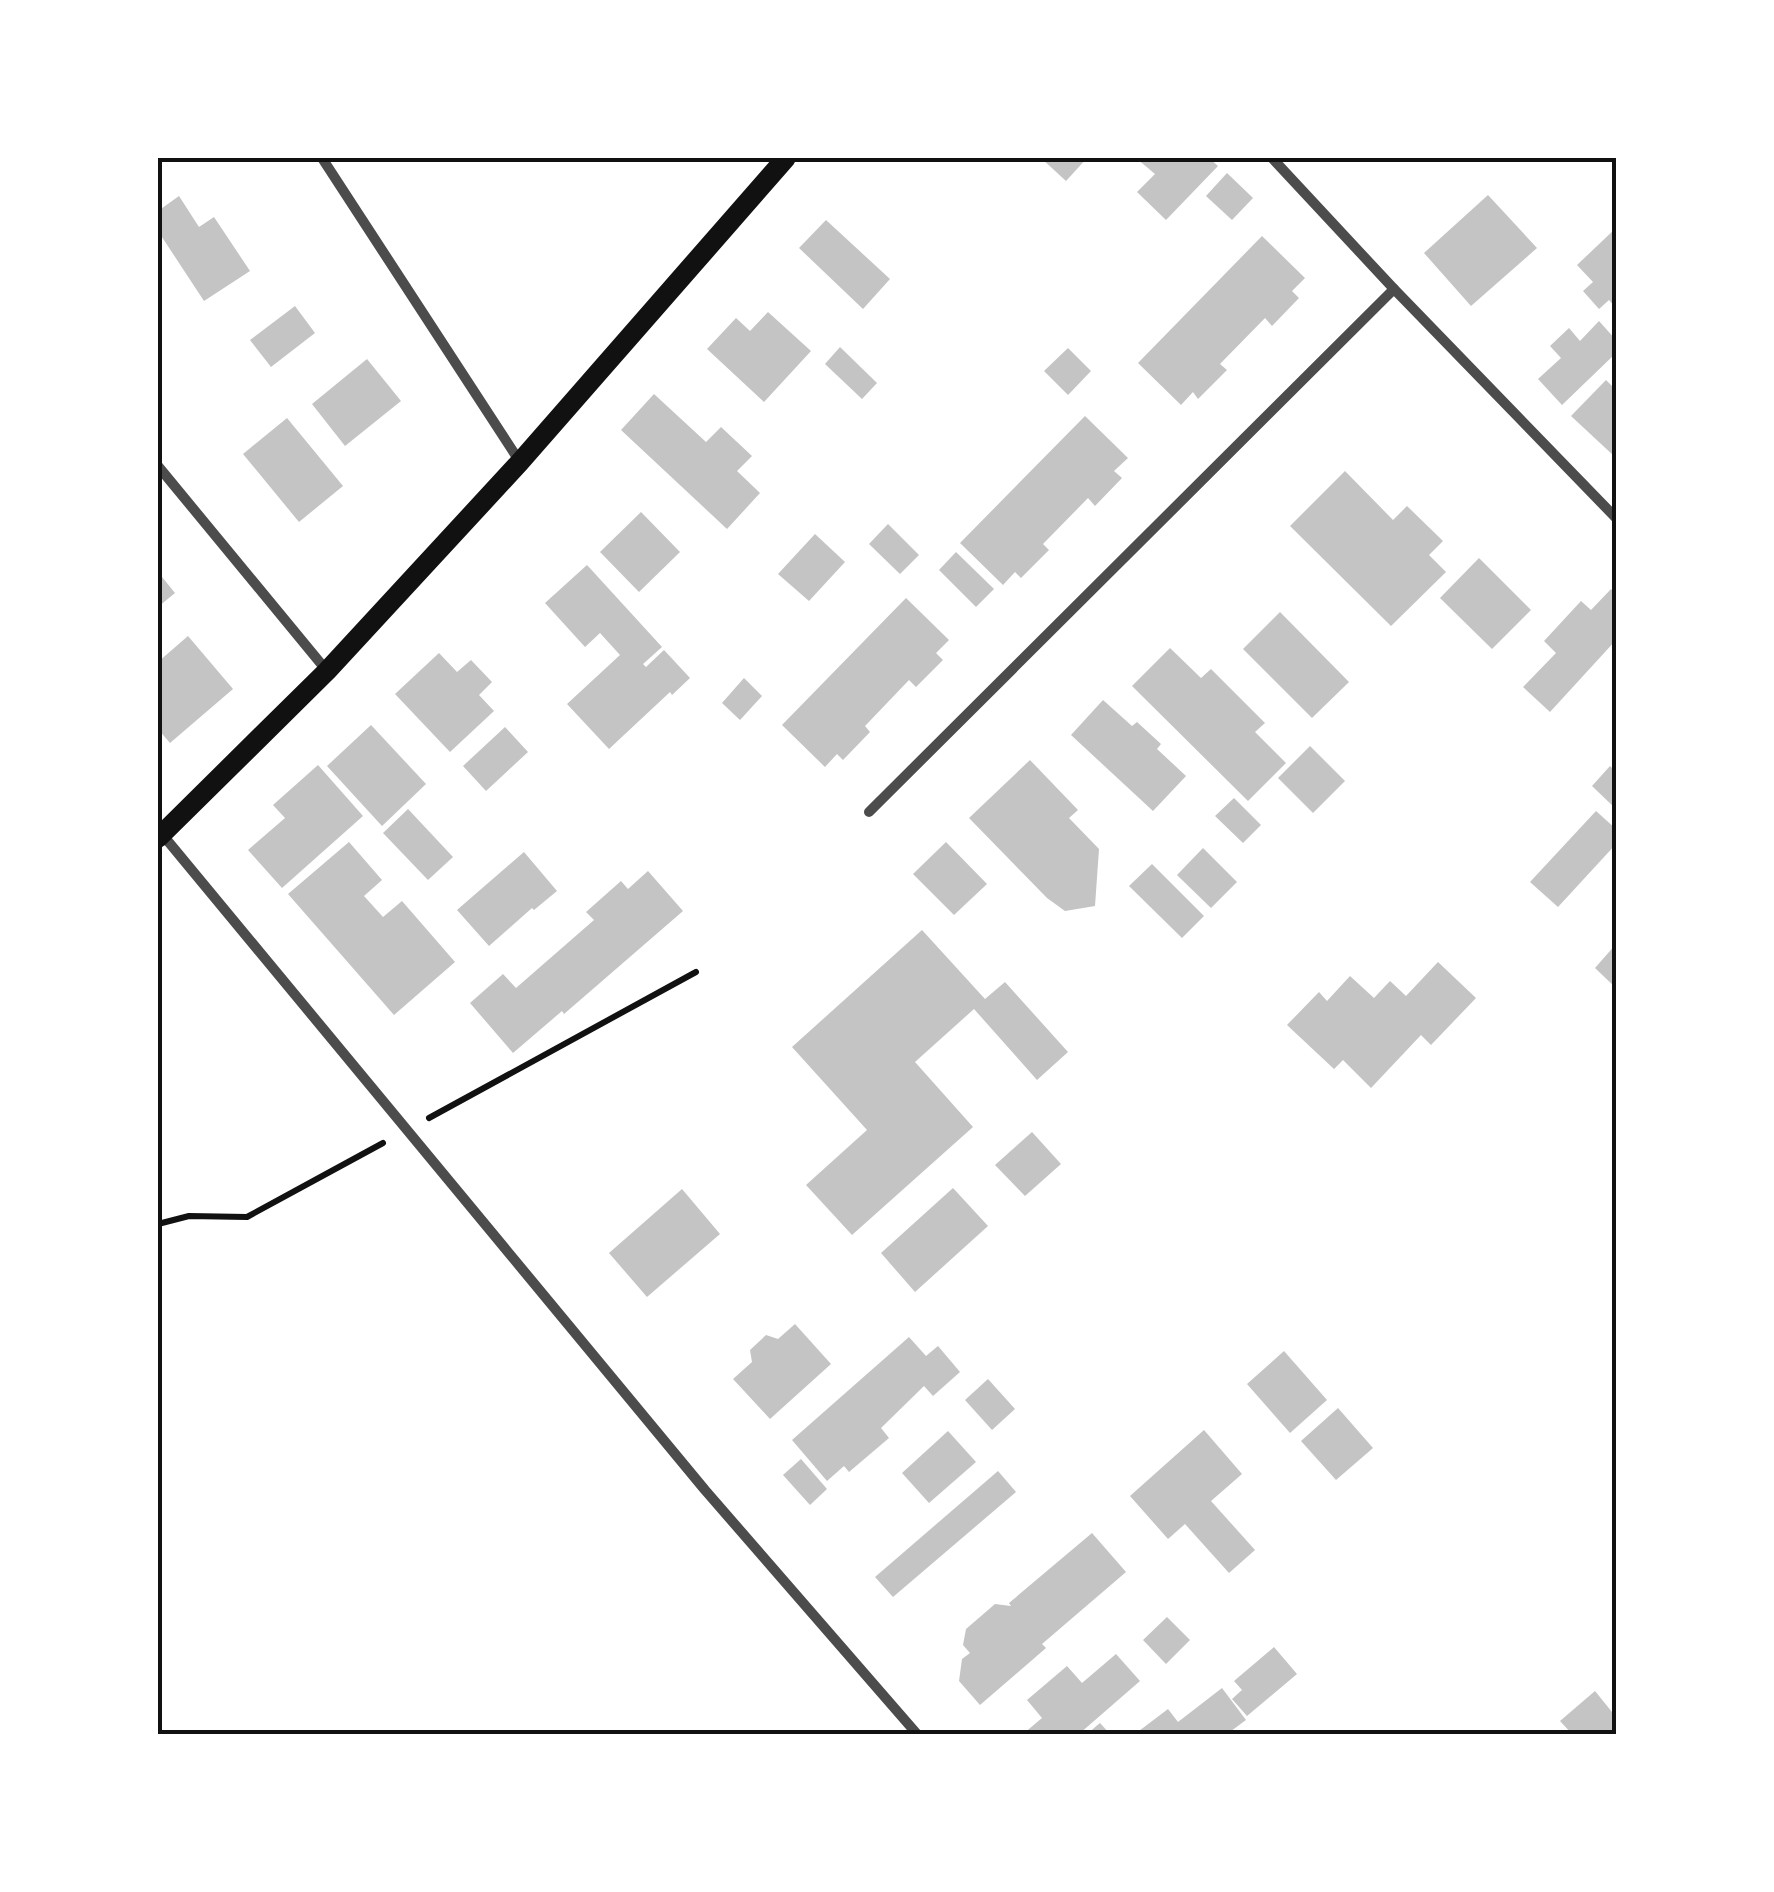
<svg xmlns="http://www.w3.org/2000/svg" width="1774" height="1892" viewBox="0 0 1774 1892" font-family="Roboto,sans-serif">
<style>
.building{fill:#c4c4c4}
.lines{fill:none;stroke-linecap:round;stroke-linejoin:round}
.path{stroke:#111;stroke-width:6}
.minor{stroke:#4c4c4c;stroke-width:10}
.secondary{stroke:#111;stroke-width:20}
.neatline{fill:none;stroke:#111;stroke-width:4}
</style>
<rect width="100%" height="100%" fill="#fff"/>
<g class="building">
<polygon points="1041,158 1087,158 1066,181"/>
<polygon points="1136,158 1209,158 1218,166 1166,220 1137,192 1155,174"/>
<polygon points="1227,173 1253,198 1232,220 1206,196"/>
<polygon points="1488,195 1537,248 1471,306 1424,253"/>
<polygon points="179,196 199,227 214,217 250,271 204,301 158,231 158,211"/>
<polygon points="826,220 890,279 863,309 799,248"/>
<polygon points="1616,228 1616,308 1609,300 1599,309 1583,291 1593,282 1577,265"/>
<polygon points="1262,236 1305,278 1292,291 1299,298 1272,326 1265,318 1220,364 1227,370 1198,399 1193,392 1181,405 1138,363"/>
<polygon points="295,306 315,333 271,367 250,340"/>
<polygon points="768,312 811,351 764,402 707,349 736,318 750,331"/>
<polygon points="1599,321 1616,340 1616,353 1562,405 1538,379 1561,358 1550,346 1569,328 1580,341"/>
<polygon points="840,347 877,383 862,399 825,364"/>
<polygon points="1068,348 1091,371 1068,395 1044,371"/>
<polygon points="367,359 401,401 345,446 312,404"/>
<polygon points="1606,380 1616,390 1616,454 1614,456 1571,416"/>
<polygon points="654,394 706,442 721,427 752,456 737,471 760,493 727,529 621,430"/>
<polygon points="1085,416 1128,458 1114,471 1122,478 1095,506 1088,498 1043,544 1049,550 1021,578 1015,572 1003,585 960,543"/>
<polygon points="287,418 343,486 299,522 243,454"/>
<polygon points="1345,471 1393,520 1407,506 1443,541 1429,555 1446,572 1391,626 1290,526"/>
<polygon points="641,512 680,552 639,592 600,552"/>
<polygon points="888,524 919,555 900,574 869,544"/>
<polygon points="815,534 845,562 809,601 778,574"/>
<polygon points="956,552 994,589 976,607 939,570"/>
<polygon points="1479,558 1531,610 1492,649 1440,598"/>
<polygon points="587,565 662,647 643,664 646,667 664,650 690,678 672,695 670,692 609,749 567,704 620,655 600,633 585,647 545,603"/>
<polygon points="158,572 175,593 158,607"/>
<polygon points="1611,589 1616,594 1616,640 1550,712 1523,687 1556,653 1544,641 1581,601 1591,610"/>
<polygon points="906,598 949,640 936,653 943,660 916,687 909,680 865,726 870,732 843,760 837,754 825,767 782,725"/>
<polygon points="1280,612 1349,682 1312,718 1243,649"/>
<polygon points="188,636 233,689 170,743 158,729 158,662"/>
<polygon points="1170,648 1201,678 1211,669 1265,723 1255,732 1286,763 1248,801 1132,686"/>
<polygon points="439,653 457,672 471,660 492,682 479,695 494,711 450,752 395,694"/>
<polygon points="744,678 762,696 740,720 722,703"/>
<polygon points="1103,700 1132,726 1137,722 1161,744 1157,749 1186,776 1153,811 1071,735"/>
<polygon points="371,725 426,784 382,826 327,766"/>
<polygon points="505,727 528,752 486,791 463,766"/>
<polygon points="1310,746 1345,781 1313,813 1278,778"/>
<polygon points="1030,760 1078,810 1069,818 1099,849 1095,906 1065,911 1047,898 969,818"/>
<polygon points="318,765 363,816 282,888 248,850 285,818 273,805"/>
<polygon points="1610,766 1616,772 1616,809 1592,786"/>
<polygon points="1234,798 1261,825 1243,843 1215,816"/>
<polygon points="408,809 453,857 428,880 383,833"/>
<polygon points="1596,811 1616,829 1616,844 1558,907 1530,882"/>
<polygon points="349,842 382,880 364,896 383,917 402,901 455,962 394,1015 288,894"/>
<polygon points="946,842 987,884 954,915 913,874"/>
<polygon points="1203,848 1237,882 1211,908 1177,875"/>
<polygon points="524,852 557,891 534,910 532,908 489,946 457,910"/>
<polygon points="1152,864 1204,916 1182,938 1129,886"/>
<polygon points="648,871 683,911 564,1014 562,1011 513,1053 470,1003 503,974 516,988 594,920 586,912 621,881 628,889"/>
<polygon points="922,930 985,999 1005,982 1068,1052 1037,1080 974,1009 915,1062 973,1127 852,1235 806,1185 867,1130 792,1047"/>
<polygon points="1616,944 1616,988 1595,968"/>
<polygon points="1438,962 1476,998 1431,1045 1421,1035 1371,1088 1343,1060 1334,1069 1287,1025 1319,992 1327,1001 1350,976 1374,998 1390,981 1406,996"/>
<polygon points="1032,1132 1061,1164 1025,1196 995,1165"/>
<polygon points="953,1188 988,1226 915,1292 881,1253"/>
<polygon points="682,1189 720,1234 647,1297 609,1253"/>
<polygon points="795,1324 831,1364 770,1419 733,1379 752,1362 750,1350 766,1335 778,1339"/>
<polygon points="909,1337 926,1356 938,1346 960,1372 933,1396 924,1386 881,1428 889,1438 849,1472 844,1466 827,1481 792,1440"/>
<polygon points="1284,1351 1327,1400 1290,1433 1247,1384"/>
<polygon points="988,1379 1015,1409 992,1430 965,1400"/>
<polygon points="1338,1408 1373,1448 1336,1480 1301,1441"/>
<polygon points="1204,1430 1242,1474 1211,1501 1255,1550 1229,1573 1185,1524 1168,1539 1130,1496"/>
<polygon points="948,1431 976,1462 929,1503 902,1473"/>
<polygon points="801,1459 827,1489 810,1505 783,1475"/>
<polygon points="998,1471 1016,1492 893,1597 875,1577"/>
<polygon points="1092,1533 1126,1572 1042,1644 1046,1648 980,1705 959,1681 962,1659 970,1653 963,1645 966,1629 995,1604 1011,1606 1009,1603"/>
<polygon points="1167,1617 1190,1640 1166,1664 1143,1640"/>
<polygon points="1274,1647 1297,1674 1247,1716 1232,1699 1242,1690 1234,1681"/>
<polygon points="1116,1654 1140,1681 1079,1734 1023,1734 1042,1718 1027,1700 1067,1666 1082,1683"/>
<polygon points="1222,1688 1246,1720 1227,1734 1135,1734 1168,1709 1178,1722"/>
<polygon points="1595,1691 1616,1717 1616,1734 1572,1734 1560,1721"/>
<polygon points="1100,1723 1110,1734 1087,1734"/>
</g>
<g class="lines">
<g class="path">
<polyline points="429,1118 696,972"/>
<polyline points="158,1224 189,1216 247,1217 383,1143"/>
</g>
<g class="minor">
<polyline points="322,158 520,462"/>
<polyline points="1272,158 1394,289 1616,518"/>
<polyline points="158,466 327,671"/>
<polyline points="869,812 1394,289"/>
<polyline points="162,834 705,1490 917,1734"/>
</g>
<polyline class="secondary" points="158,838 327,671 520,462 786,158"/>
</g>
<rect width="1774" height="1892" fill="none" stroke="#ffffff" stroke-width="320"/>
<rect x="160" y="160" width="1454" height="1572" class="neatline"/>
</svg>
